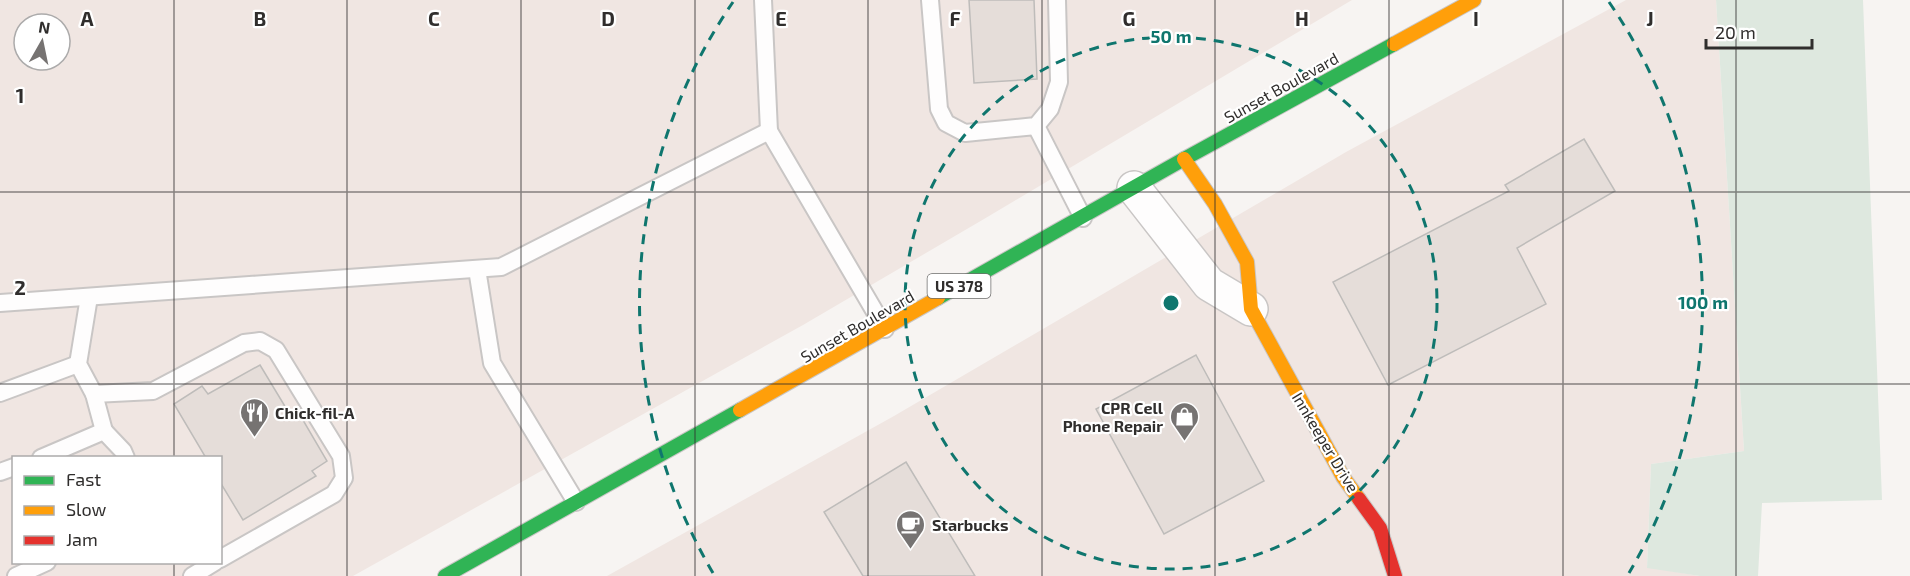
<svg xmlns="http://www.w3.org/2000/svg" width="1910" height="576" viewBox="0 0 1910 576" font-family="'Exo 2',sans-serif">
<style>
.built{fill:#f0e6e2;fill-rule:evenodd}
.green{fill:#dee8df}
.building{fill:#e5ddd9;stroke:#bebcba;stroke-width:1.5}
.lines{fill:none;stroke-linecap:round;stroke-linejoin:round}
.lane-casing{stroke:#c9c6c5;stroke-width:20}
.street-casing{stroke:#c9c6c5;stroke-width:36}
.fast-casing{stroke:#c9c6c5;stroke-width:16}
.slow-casing{stroke:#c9c6c5;stroke-width:16}
.jam-casing{stroke:#c9c6c5;stroke-width:16}
.lane{stroke:#fefdfd;stroke-width:16}
.street{stroke:#fefdfd;stroke-width:33}
.fast{stroke:#30b455;stroke-width:14}
.slow{stroke:#ff9f0a;stroke-width:14}
.jam{stroke:#e5322d;stroke-width:14}
.grid{fill:none;stroke:#302e2d;stroke-width:1.5;stroke-opacity:0.55}
.ring{fill:none;stroke:#0f766e;stroke-width:3;stroke-dasharray:10 8}
.labels{text-anchor:middle;dominant-baseline:central;stroke-width:4.5;stroke-linejoin:round;paint-order:stroke}
.shield{fill:#fff;stroke:#6e6d6c;stroke-width:1.5}
.shield-label{font-size:15px;font-weight:bold;fill:#302e2d}
.street-label{font-size:16px;fill:#302e2d;stroke:#fff}
.poi-label{font-size:16px;font-weight:bold;fill:#302e2d;stroke:#fff;text-anchor:start}
.grid-label{font-size:20px;text-anchor:middle;font-weight:bold;fill:#302e2d;stroke:#fff;stroke-width:4.5;stroke-linejoin:round;paint-order:stroke}
.centre{fill:#0f766e;stroke:#fff;stroke-width:3}
.ring-label{font-size:18px;text-anchor:middle;font-weight:bold;fill:#0f766e;stroke:#fff;stroke-width:4.5;stroke-linejoin:round;paint-order:stroke}
</style>
<rect width="100%" height="100%" fill="#f7f4f2"/>
<g class="built">
<path d="M0,0H1352L984,219L803,325L353,576H0ZM24,24H60V60H24ZM14,458H220V562H14Z"/>
<polygon points="1626,0 1716,0 1744,451 1651,464 1647,567 1700,576 607,576 894,416 1346,152"/>
</g>
<polygon class="green" points="1716,0 1863,0 1882,500 1762,503 1758,576 1700,576 1647,568 1651,464 1744,451"/>
<g class="building">
<polygon points="969,0 1034,0 1037,79 974,83"/>
<polygon points="1584,139 1615,191 1517,248 1546,304 1388,385 1333,282 1509,191 1505,185"/>
<polygon points="1196,355 1264,481 1164,534 1096,409"/>
<polygon points="260,365 292,418 300,415 327,461 312,471 316,476 243,520 220,482 220,458 206,458 174,404 202,386 208,394"/>
<polygon points="906,462 975,576 863,576 824,512"/>
</g>
<g class="lines">
<defs>
<g id="lane">
<polyline points="763,0 769,131"/>
<polyline points="930,0 939,109 946,123 965,133 1036,126 1050,109 1059,82 1057,0"/>
<polyline points="1036,126 1083,218"/>
<polyline points="477,269 492,363 576,502"/>
<polyline points="89,297 78,364 94,394 104,431"/>
<polyline points="0,303 501,267 769,131 885,329"/>
<polyline points="0,393 78,364"/>
<polyline points="94,394 153,391 244,343 260,341 276,350 341,456 344,478 334,494 220,559"/>
<polyline points="41,458 104,431 123,451 126,458"/>
<polyline points="0,472 14,467"/>
<polyline points="16,576 47,562"/>
<polyline points="192,576 215,562"/>
</g>
<polyline id="street" points="1134,188 1209,284 1251,309"/>
<g id="fast">
<polyline points="938,298 1184,159 1394,44"/>
<polyline points="445,576 740,410"/>
</g>
<g id="slow">
<polyline points="1394,44 1474,0"/>
<polyline points="1184,159 1215,204 1247,262 1251,309 1343,477 1359,499"/>
<polyline points="740,410 938,298"/>
</g>
<polyline id="jam" points="1359,499 1380,528 1395,576"/>
</defs>
<use href="#lane" class="lane-casing"/>
<use href="#street" class="street-casing"/>
<use href="#fast" class="fast-casing"/>
<use href="#slow" class="slow-casing"/>
<use href="#jam" class="jam-casing"/>
<use href="#lane" class="lane"/>
<use href="#street" class="street"/>
<use href="#fast" class="fast"/>
<use href="#slow" class="slow"/>
<use href="#jam" class="jam"/>
</g>
<path class="grid" d="M174,0V458M347,0V576M521,0V576M695,0V576M868,0V576M1042,0V576M1215,0V576M1389,0V576M1563,0V576M1736,0V576M0,192H1910M0,384H1910M174,562V576"/>
<g class="ring">
<circle cx="1171" cy="303" r="266"/>
<path d="M713 573A532 532 0 0 1 733 2M1609 2A532 532 0 0 1 1629 573"/>
</g>
<defs>
<symbol id="restaurant-pin" viewBox="-11 -11 22 30"><path d="M0 17L-7.5 6A9.5 9.5 0 1 1 7.5 6Z" fill="#767372" stroke="#fff"/><path d="M-5-6h1v4h1v-4h1v4h1v-4h1v5L-1.5 .5V6h-2V.5L-5-1ZM5-6V6H3V1.5H1.5Q1.5-4 5-6Z" fill="#fff"/></symbol>
<symbol id="shop-pin" viewBox="-11 -11 22 30"><path d="M0 17L-7.5 6A9.5 9.5 0 1 1 7.5 6Z" fill="#767372" stroke="#fff"/><path d="M-5-2.5h2.3a2.7 3.5 0 0 1 5.4 0H5L5.5 6h-11ZM-1.5-2.5h3a1.5 2.3 0 0 0-3 0Z" fill="#fff"/></symbol>
<symbol id="cafe-pin" viewBox="-11 -11 22 30"><path d="M0 17L-7.5 6A9.5 9.5 0 1 1 7.5 6Z" fill="#767372" stroke="#fff"/><path d="M-5.5-4.5H6V0H3Q3 3.5 0 3.5H-2.5Q-5.5 3.5-5.5 0ZM3-3.2v2h1.7v-2ZM-6 4.5H4V6H-6Z" fill="#fff"/></symbol>
</defs>
<g fill-rule="evenodd">
<use href="#restaurant-pin" x="238" y="396" width="33" height="45"/>
<use href="#shop-pin" x="1168" y="400" width="33" height="45"/>
<use href="#cafe-pin" x="894" y="508" width="33" height="45"/>
</g>
<g class="labels">
<rect class="shield" x="927.5" y="274" width="63" height="24" rx="4.5"/>
<g class="shield-label">
<text x="959" y="286">US 378</text>
</g>
<g class="street-label">
<text transform="translate(1281 87) rotate(-29)">Sunset Boulevard</text>
<text transform="translate(857 326) rotate(-30)">Sunset Boulevard</text>
<text transform="translate(1326 442) rotate(59)">Innkeeper Drive</text>
</g>
<g class="poi-label">
<text x="1163" y="407" text-anchor="end">CPR Cell<tspan x="1163" dy="18">Phone Repair</tspan></text>
<text x="275" y="412">Chick-fil-A</text>
<text x="932" y="524">Starbucks</text>
</g>
</g>
<g class="grid-label">
<text x="87" y="26">A</text>
<text x="260" y="26">B</text>
<text x="434" y="26">C</text>
<text x="608" y="26">D</text>
<text x="781" y="26">E</text>
<text x="955" y="26">F</text>
<text x="1129" y="26">G</text>
<text x="1302" y="26">H</text>
<text x="1476" y="26">I</text>
<text x="1650" y="26">J</text>
<text x="20" y="103">1</text>
<text x="20" y="295">2</text>
</g>
<circle cx="1171" cy="303" r="9" class="centre"/>
<g class="ring-label">
<text x="1171" y="43">50 m</text>
<text x="1703" y="309">100 m</text>
</g>
<rect x="12" y="456" width="210" height="108" fill="#ffffff" stroke="#acabab" stroke-width="1.5"/>
<rect x="24" y="476" width="30" height="9" fill="#30b455" stroke="#acabab" stroke-width="1.5"/>
<text x="66" y="486" font-size="18" fill="#302e2d">Fast</text>
<rect x="24" y="506" width="30" height="9" fill="#ff9f0a" stroke="#acabab" stroke-width="1.5"/>
<text x="66" y="516" font-size="18" fill="#302e2d">Slow</text>
<rect x="24" y="536" width="30" height="9" fill="#e5322d" stroke="#acabab" stroke-width="1.5"/>
<text x="66" y="546" font-size="18" fill="#302e2d">Jam</text>
<g transform="translate(42 42) rotate(9)"><circle r="28" fill="#ffffff" stroke="#acabab" stroke-width="1.5"/>
<path d="M0-4.5L10 22L0 15L-10 22Z" fill="#767372"/>
<text y="-9" font-size="16" font-weight="bold" text-anchor="middle" fill="#302e2d">N</text>
</g>
<path d="M1706 39v9h106v-9" fill="none" stroke="#302e2d" stroke-width="3"/>
<text x="1715" y="39" font-size="18" fill="#302e2d" stroke="#ffffff" stroke-width="4.5" paint-order="stroke">20 m</text>
</svg>
